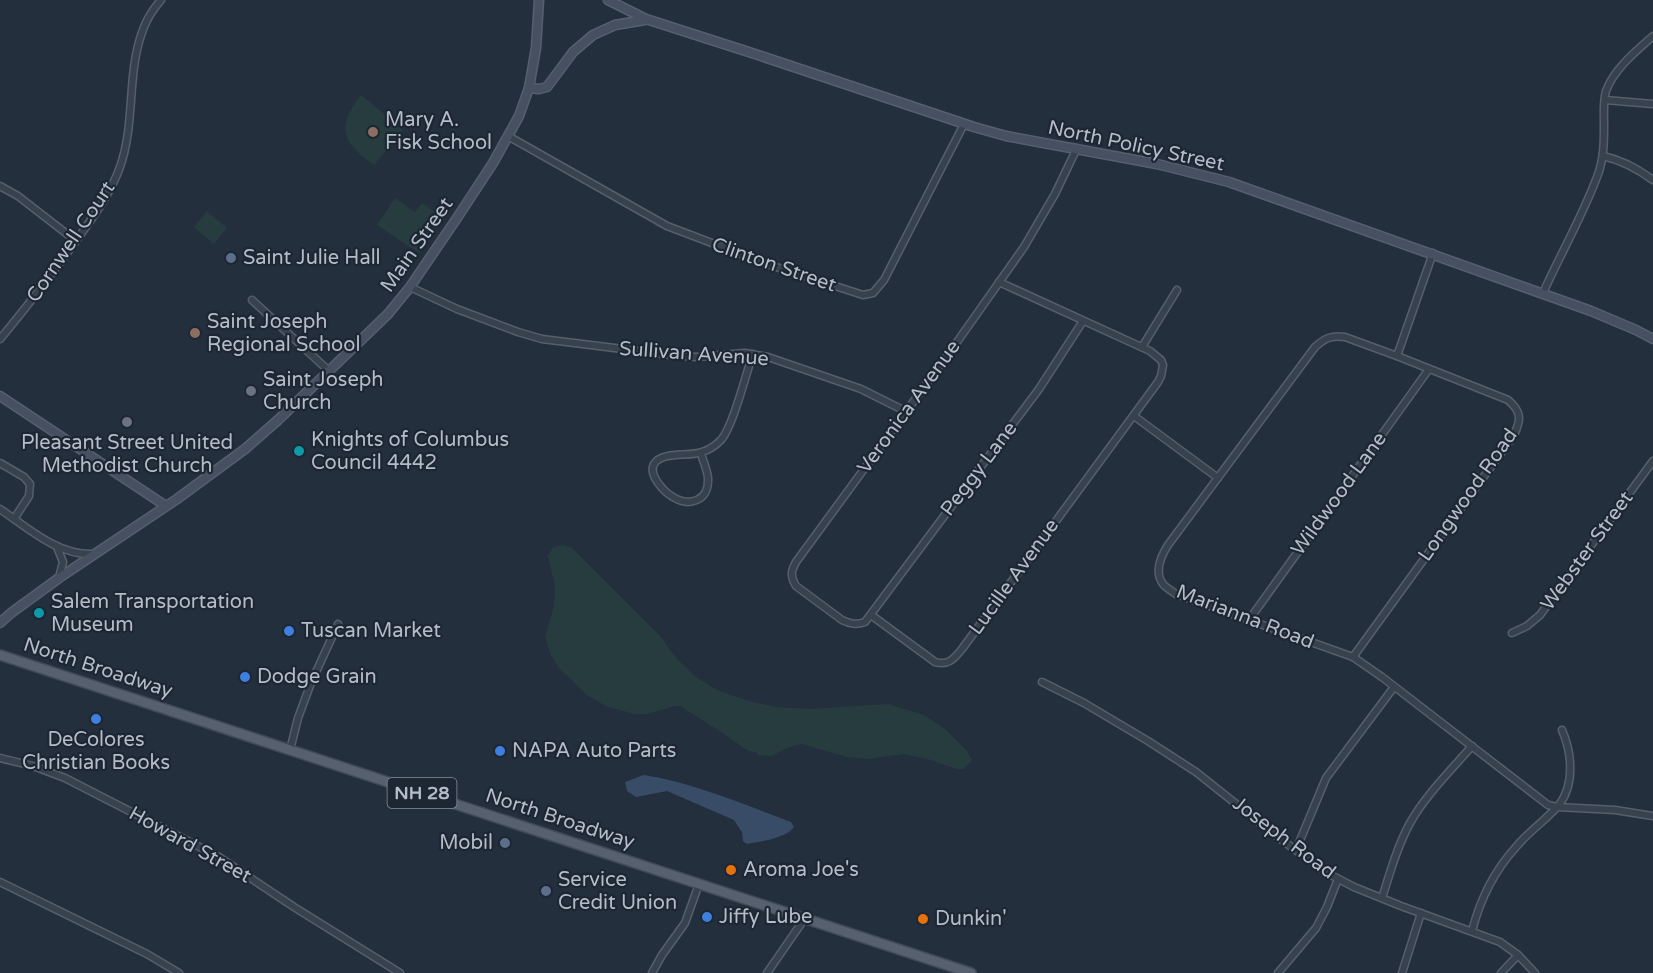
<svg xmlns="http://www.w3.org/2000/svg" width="1653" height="973" viewBox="0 0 1653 973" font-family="'Varela Round',sans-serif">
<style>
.green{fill:#263c3f}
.water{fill:#394c67}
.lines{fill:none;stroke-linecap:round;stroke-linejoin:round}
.street-casing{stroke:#565f6c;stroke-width:9}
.secondary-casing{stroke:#565f6c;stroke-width:11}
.primary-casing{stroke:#414a57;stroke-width:12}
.street{stroke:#38414e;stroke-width:6}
.secondary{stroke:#465061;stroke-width:8}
.primary{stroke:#56606e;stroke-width:9}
.education-dot{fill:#8d6e63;stroke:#1d2633;stroke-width:2}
.service-dot{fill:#5c6f8a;stroke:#1d2633;stroke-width:2}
.worship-dot{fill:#6b7280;stroke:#1d2633;stroke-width:2}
.culture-dot{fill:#0f9aa8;stroke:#1d2633;stroke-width:2}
.shop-dot{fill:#3f7fe0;stroke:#1d2633;stroke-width:2}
.food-dot{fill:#e8710a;stroke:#1d2633;stroke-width:2}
.labels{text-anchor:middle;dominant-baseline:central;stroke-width:4.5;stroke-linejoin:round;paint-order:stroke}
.shield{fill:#1d2633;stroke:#878f9c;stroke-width:1.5}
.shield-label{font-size:18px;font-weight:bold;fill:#b4bcc9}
.poi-label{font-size:20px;fill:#b4bcc9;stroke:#1d2633;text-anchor:start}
.street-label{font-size:20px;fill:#b4bcc9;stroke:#1d2633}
</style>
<rect width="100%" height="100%" fill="#242f3e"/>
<g class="green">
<path d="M361,95L403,130L374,165C341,142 336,127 361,95Z"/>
<polygon points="395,198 415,212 422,203 443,217 419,253 377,225"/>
<polygon points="207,211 227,228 214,244 194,227"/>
<polygon points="563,545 572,548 660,636 677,659 696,677 717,690 749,701 776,707 810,709 888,704 924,715 944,728 967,751 972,760 964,769 956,769 931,760 904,754 867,759 847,757 802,744 789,747 772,756 759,755 755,752 748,751 724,734 680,706 674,706 648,714 635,714 608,707 588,696 559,668 551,655 545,637 554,606 555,586 548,556 553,547"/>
</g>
<path class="water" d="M644,775C694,783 743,804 791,822L794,827C785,839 761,841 747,844L743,841L742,832L734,820L667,791L636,797L627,791L625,782Z"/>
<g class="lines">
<defs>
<g id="street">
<polyline points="1605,100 1653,104"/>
<polyline points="508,136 667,226 770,265 863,295 873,293 884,280 964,124"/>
<path d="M1077,148L1055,194L1024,247L957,342L796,562C791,571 790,576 796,586L842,620C850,624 856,625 865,622L1039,389L1083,321"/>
<path d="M1603,156C1621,160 1638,169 1653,180"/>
<polyline points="0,186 18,196 76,241"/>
<path d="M1433,253L1397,356L1345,337C1332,335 1325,338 1315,347L1168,545C1161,556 1154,572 1163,584C1166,588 1172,591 1176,594L1353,657L1382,677L1548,805L1557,807L1615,810L1653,816"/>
<polyline points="410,287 457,309 518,332 542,339 671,355 696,357 745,353 768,357 861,389 907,412"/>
<path d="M1543,293C1560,255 1582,217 1597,177C1604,160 1604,142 1604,123C1604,113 1603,101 1606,91C1614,69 1636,51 1653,36"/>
<polyline points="252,300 329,371"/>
<path d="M0,339C27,307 51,275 76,241C93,217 110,195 120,167C136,122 126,71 144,27C148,17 154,8 161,0"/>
<polyline points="1142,347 1177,290"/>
<polyline points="1134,416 1218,478"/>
<path d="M701,453C703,462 708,471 708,479C709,501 689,507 673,497C664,492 648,475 654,464C662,451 689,457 702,452C709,450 716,445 721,440C733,427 746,373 753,354"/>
<polyline points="0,463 24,477 30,484 29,496 14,519"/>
<path d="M0,509C28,528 58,556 94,554"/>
<polyline points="57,547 63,562 59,578"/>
<path d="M871,615L935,662C948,666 954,659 962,649L1158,382L1161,376L1163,365L1161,360L1150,351L999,282"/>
<polyline points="1249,620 1429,369"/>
<polyline points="1512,633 1527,626 1540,615 1653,461"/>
<path d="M1353,657L1514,435C1521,420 1522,412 1508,400L1397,356"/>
<polyline points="1042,682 1084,703 1148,741 1196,772 1279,838 1329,874 1354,887 1401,906 1500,942 1518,955 1535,973"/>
<polyline points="290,750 298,718 311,683 338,624"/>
<polyline points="0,758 33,766 65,778 219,857 294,907 400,973"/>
<polyline points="1296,850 1326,778 1394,687"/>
<polyline points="0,882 147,954 179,973"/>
<path d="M1382,898C1390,873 1397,847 1410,823C1425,796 1451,770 1472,746"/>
<path d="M1472,931C1480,900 1494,871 1516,847C1529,831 1546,820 1559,805C1575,784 1572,753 1562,730"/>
<polyline points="652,973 662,955 685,923 699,884"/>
<polyline points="767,973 805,918"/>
<polyline points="1278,973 1316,928 1327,907 1338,879"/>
<polyline points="1402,973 1421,913"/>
<polyline points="1501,973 1518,955"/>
</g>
<g id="secondary">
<polyline points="608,0 646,19 755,54 974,127 1006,136 1157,164 1229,182 1591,311 1636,330 1653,339"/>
<polyline points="529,88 539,89 547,87 573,52 593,35 615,25 645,20"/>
<polyline points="0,396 166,506"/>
<polyline points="0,623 11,613 59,578 177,499 245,449 278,420 388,314 410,287 457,218 493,163 519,116 529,88 536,48 539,0"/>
</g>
<polyline id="primary" points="0,655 971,973"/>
</defs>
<use href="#street" class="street-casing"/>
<use href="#secondary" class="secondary-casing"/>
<use href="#primary" class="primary-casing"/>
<use href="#street" class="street"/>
<use href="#secondary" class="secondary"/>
<use href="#primary" class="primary"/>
</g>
<g class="education-dot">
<circle cx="373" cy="132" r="6"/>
<circle cx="195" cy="333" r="6"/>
</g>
<g class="service-dot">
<circle cx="231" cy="258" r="6"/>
<circle cx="505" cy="843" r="6"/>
<circle cx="546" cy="891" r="6"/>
</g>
<g class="worship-dot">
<circle cx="251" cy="391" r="6"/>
<circle cx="127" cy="422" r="6"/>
</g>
<g class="culture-dot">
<circle cx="299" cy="451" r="6"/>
<circle cx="39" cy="613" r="6"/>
</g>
<g class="shop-dot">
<circle cx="289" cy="631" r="6"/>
<circle cx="245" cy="677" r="6"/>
<circle cx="96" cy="719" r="6"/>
<circle cx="500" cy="751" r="6"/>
<circle cx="707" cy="917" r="6"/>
</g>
<g class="food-dot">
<circle cx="731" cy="870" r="6"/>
<circle cx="923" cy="919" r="6"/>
</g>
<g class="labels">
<rect class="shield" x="387.5" y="778" width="69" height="30" rx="4.5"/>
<g class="shield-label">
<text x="422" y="793">NH 28</text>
</g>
<g class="poi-label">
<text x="385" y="120">Mary A.<tspan x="385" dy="23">Fisk School</tspan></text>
<text x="243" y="258">Saint Julie Hall</text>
<text x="207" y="322">Saint Joseph<tspan x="207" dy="23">Regional School</tspan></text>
<text x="263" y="380">Saint Joseph<tspan x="263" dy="23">Church</tspan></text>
<text x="311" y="440">Knights of Columbus<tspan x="311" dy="23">Council 4442</tspan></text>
<text x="127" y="443" text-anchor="middle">Pleasant Street United<tspan x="127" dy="23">Methodist Church</tspan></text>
<text x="51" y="602">Salem Transportation<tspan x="51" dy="23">Museum</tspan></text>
<text x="301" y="631">Tuscan Market</text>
<text x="257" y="677">Dodge Grain</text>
<text x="96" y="740" text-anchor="middle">DeColores<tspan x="96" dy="23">Christian Books</tspan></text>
<text x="512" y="751">NAPA Auto Parts</text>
<text x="493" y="843" text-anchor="end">Mobil</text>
<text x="743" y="870">Aroma Joe's</text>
<text x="558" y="880">Service<tspan x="558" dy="23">Credit Union</tspan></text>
<text x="719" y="917">Jiffy Lube</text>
<text x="935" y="919">Dunkin'</text>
</g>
<g class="street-label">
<text transform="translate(1136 146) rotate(12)">North Policy Street</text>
<text transform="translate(71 242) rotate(-56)">Cornwell Court</text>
<text transform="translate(417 245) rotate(-55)">Main Street</text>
<text transform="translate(774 265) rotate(19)">Clinton Street</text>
<text transform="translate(694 354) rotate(4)">Sullivan Avenue</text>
<text transform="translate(909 407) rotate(-54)">Veronica Avenue</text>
<text transform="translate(979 469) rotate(-53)">Peggy Lane</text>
<text transform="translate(1339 494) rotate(-54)">Wildwood Lane</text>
<text transform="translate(1468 495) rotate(-55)">Longwood Road</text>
<text transform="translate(1587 551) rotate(-54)">Webster Street</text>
<text transform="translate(1014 577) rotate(-54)">Lucille Avenue</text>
<text transform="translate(1245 617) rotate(21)">Marianna Road</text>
<text transform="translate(98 668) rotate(18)">North Broadway</text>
<text transform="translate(560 819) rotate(18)">North Broadway</text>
<text transform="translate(1284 838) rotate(37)">Joseph Road</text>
<text transform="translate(190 845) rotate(29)">Howard Street</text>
</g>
</g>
</svg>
